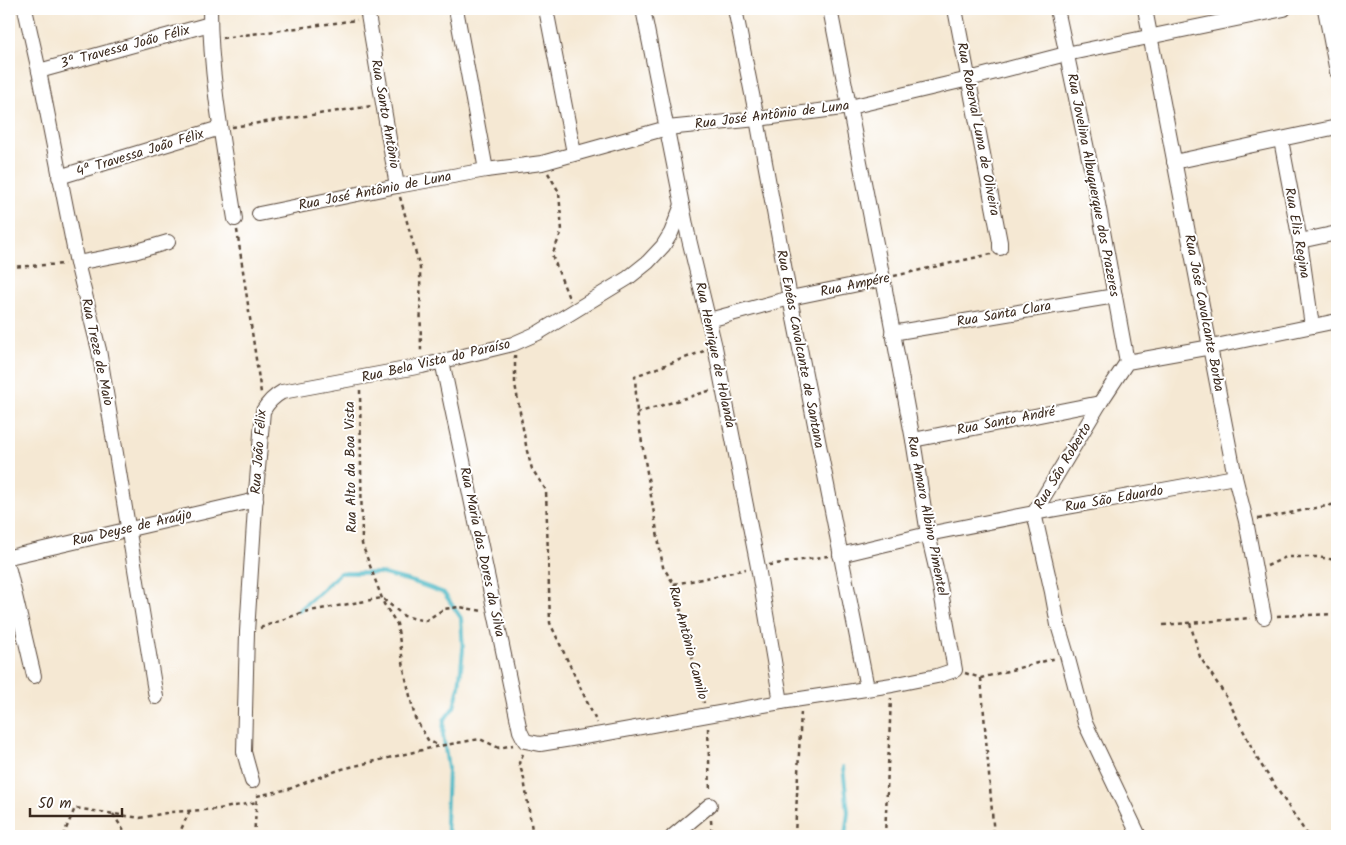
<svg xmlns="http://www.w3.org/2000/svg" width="1346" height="845" viewBox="0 0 1346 845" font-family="Kalam,sans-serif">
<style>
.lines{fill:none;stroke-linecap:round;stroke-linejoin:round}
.stream{stroke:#4bb8c5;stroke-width:4}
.minor-casing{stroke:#574639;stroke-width:16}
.path{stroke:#574639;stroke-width:2.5;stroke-dasharray:4 4;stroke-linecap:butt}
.minor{stroke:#fff;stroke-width:14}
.labels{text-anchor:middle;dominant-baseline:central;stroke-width:4;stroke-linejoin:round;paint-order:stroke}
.street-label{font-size:14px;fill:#3b2a1e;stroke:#fff}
</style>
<rect width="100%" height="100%" fill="#fff"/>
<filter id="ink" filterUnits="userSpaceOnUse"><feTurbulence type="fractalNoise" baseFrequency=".02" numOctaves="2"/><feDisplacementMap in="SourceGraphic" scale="10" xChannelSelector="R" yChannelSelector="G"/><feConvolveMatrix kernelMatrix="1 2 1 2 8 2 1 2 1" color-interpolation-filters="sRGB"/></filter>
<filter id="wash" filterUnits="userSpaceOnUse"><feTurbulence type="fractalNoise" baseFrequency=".0096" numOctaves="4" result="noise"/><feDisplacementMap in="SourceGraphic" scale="20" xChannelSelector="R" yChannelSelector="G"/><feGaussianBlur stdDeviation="1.12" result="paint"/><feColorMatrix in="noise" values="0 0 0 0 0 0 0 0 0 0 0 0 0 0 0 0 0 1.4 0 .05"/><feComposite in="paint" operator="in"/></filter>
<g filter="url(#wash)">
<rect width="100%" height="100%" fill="#f5e8d3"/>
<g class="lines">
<g class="stream">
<polyline points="298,611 312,599 340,573 380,573 414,582 444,593 461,618 463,650 459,687 454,707 444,720 443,735 448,768 446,823 450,836"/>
<polyline points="843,767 848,812 845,836"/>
</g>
</g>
</g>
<g filter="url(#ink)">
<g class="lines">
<defs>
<g id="minor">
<polyline points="25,9 39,71 77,263 99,350 156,697"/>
<path d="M210,9C210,78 224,150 235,219"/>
<polyline points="367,9 397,186"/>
<polyline points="456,9 486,170"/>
<polyline points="546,9 574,153"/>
<polyline points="643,9 688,235 715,347 758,567 781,702"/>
<polyline points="735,9 757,119 790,298 867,688"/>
<polyline points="955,9 1000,242 1000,248"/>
<polyline points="1057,9 1094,182 1127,362"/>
<polyline points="1145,9 1235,477 1246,521 1264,617"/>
<polyline points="1325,9 1337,72"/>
<polyline points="39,71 210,24"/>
<polyline points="1281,140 1300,241 1312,326"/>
<polyline points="1174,162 1337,127"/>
<polyline points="59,177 220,128"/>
<polyline points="259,214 397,186 486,170 542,163 667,128 757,119 850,107 969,79 1066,54 1284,9"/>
<polyline points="1300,241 1337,233"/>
<polyline points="77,263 134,252 168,242"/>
<polyline points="709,320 790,298 883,279"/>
<polyline points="892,333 1115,296"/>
<polyline points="442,361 520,731 525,741 540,744 602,734 781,702 892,685 937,676 955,670 939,581 928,534 913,440 883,279 830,9"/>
<polyline points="913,440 1100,403"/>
<polyline points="840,555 928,534 1034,513 1235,477"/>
<polyline points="9,557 256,500"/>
<polyline points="9,570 34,676"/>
<path d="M252,781L244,752L247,632L256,492L263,411C268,402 273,397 282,392L422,366L513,344L538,333L628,278L648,262L663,246L671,233L682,205"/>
<polyline points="673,836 710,805"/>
<polyline points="1139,836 1085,723 1067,655 1058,625 1052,592 1034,513 1100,403 1127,362 1211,347 1337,321"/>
</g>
</defs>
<use href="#minor" class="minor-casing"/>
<g class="path">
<polyline points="222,38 357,20"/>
<polyline points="232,127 372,106"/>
<polyline points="548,173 559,192 562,231 552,255 570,301"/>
<polyline points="400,197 420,268 421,354"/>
<polyline points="237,230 261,393"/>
<polyline points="9,267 65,264"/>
<polyline points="894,276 991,254"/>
<polyline points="704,351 635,376 637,413 663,567 674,584 704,703"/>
<polyline points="515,355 515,384 527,451 532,469 546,490 550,623 597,723"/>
<polyline points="360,390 362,544 384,604 397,624 405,674 415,718 428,740 439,746"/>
<polyline points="637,413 712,390"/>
<polyline points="1258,519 1337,504"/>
<polyline points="769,565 828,556"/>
<polyline points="1267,566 1286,557 1317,557 1336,560"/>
<polyline points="674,584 702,579 746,569"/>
<polyline points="1277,616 1337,614"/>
<polyline points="1190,623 1200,657 1227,698 1258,760 1308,836"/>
<polyline points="1163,625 1251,618"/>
<polyline points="260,628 304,612 382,598 404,616 425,621 444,609 460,607 482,611"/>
<polyline points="965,673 981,678 1056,658"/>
<polyline points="981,678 994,836"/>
<polyline points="708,728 710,792"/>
<polyline points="523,754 519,763 524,779 533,836"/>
<polyline points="257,796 289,789 322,776 342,769 439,746 480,739 499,748 513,745"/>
<polyline points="113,814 127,836"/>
<polyline points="711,820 712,836"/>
<polyline points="63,836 75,808 140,818 171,812 219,809 257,802"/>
<polyline points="180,836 179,834 190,810"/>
<polyline points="254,836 257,796"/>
<polyline points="795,836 801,711"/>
<polyline points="885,836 891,698"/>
</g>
<use href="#minor" class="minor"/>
</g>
</g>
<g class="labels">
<g class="street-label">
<text transform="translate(125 47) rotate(-15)">3ª Travessa João Félix</text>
<text transform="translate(385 114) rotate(80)">Rua Santo Antônio</text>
<text transform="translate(772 115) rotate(-7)">Rua José Antônio de Luna</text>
<text transform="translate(978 129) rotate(79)">Rua Roberval Luna de Oliveira</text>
<text transform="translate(140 153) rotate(-17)">4ª Travessa João Félix</text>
<text transform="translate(1093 185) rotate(79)">Rua Jovelina Albuquerque dos Prazeres</text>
<text transform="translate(375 191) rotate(-11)">Rua José Antônio de Luna</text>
<text transform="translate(1297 233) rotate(80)">Rua Elis Regina</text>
<text transform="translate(855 285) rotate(-12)">Rua Ampére</text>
<text transform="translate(1204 313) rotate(79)">Rua José Cavalcante Borba</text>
<text transform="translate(1004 314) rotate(-10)">Rua Santa Clara</text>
<text transform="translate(800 349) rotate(79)">Rua Enéas Cavalcante de Santana</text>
<text transform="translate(97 352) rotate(78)">Rua Treze de Maio</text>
<text transform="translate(715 355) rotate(78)">Rua Henrique de Holanda</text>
<text transform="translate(436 361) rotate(-13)">Rua Bela Vista do Paraíso</text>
<text transform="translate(1006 421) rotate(-11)">Rua Santo André</text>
<text transform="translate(259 452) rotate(-86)">Rua João Félix</text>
<text transform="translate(1063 466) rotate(-59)">Rua São Roberto</text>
<text transform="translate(351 467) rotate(-91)">Rua Alto da Boa Vista</text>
<text transform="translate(1114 499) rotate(-10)">Rua São Eduardo</text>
<text transform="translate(927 516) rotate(79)">Rua Amaro Albino Pimentel</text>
<text transform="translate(132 528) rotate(-13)">Rua Deyse de Araújo</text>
<text transform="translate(482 552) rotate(78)">Rua Maria das Dores da Silva</text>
<text transform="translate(688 643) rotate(75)">Rua Antônio Camilo</text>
</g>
</g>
<rect width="1346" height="845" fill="none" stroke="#fff" stroke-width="30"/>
<path d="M30 808v8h92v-8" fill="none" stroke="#3b2a1e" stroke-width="2.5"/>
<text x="38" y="808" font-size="15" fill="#3b2a1e" stroke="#ffffff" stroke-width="4" paint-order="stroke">50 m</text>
</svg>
